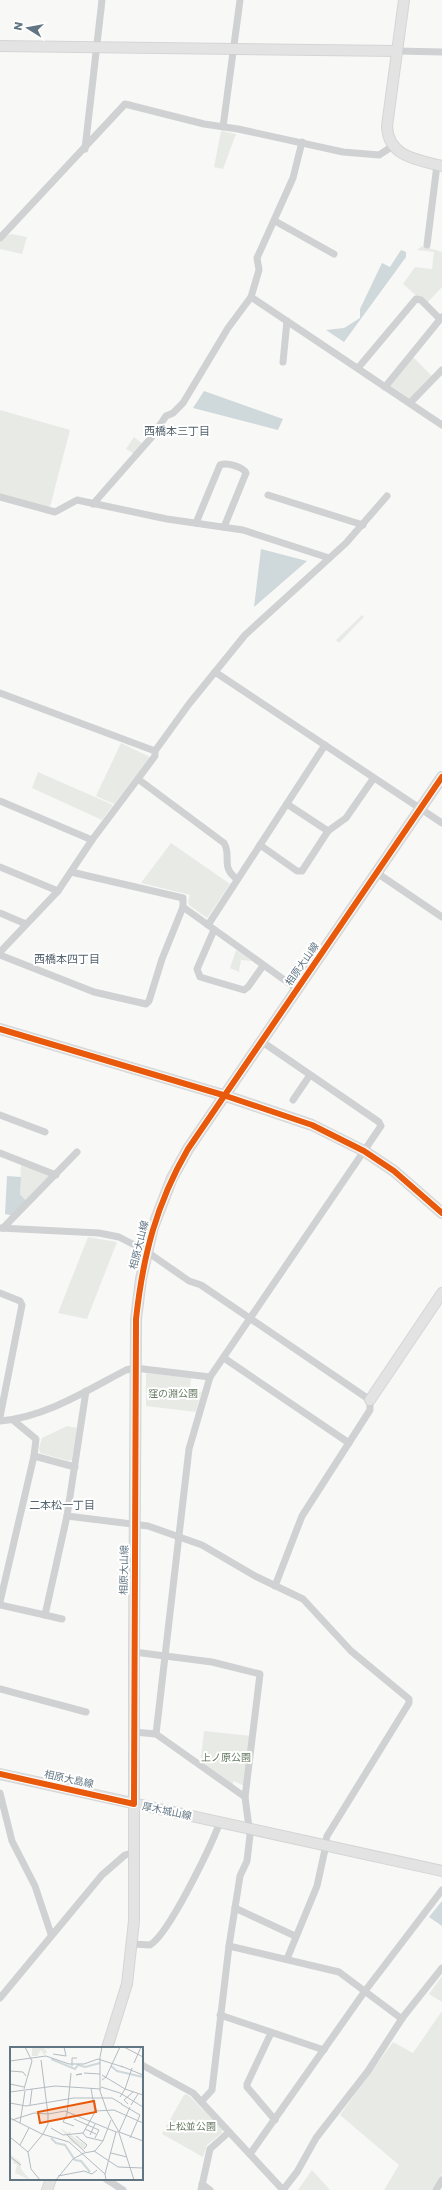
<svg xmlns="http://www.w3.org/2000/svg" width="442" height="2190" viewBox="0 0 442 2190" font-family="Poppins,'Noto Sans JP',sans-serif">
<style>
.green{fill:#e8ebe5}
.water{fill:#cfd8da}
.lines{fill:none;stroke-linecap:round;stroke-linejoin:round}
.secondary-casing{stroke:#d4d6d6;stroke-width:12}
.street{stroke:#d0d1d2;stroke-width:7}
.secondary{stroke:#e3e3e3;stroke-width:10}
.cycleway-casing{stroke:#fff;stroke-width:8}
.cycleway{stroke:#e8590c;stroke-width:6}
.labels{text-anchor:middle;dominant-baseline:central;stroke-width:4;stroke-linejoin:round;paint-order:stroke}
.street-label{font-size:10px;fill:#617583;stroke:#fff}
.park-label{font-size:10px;fill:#667a61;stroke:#fff}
.neighbourhood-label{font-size:11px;fill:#54636e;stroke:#fff}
.inset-river{fill:none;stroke:#cfd8da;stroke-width:2}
.inset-road{fill:none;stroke:#b3bcc2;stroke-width:1}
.view{fill:#e8590c;fill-opacity:0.15;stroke:#e8590c;stroke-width:2}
.inset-edge{fill:none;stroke:#617583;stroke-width:2}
</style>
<rect width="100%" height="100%" fill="#f8f8f7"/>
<g class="green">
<polygon points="221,131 236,134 223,169 214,167"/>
<polygon points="12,234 27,237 22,254 0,249 0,243 7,235"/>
<polygon points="422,246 442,252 442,287 426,304 403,284 415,267 432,269 434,252 417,250"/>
<polygon points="410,354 434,378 410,403 385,387"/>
<polygon points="0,410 70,430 50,507 0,494"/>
<polygon points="134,437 143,444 134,454 126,449"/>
<polygon points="362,615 364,617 339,643 336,640"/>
<polygon points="121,743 150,757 114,804 96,796"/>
<polygon points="38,772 113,805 102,820 32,788"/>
<polygon points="171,843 230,884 207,918 189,905 188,902 190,895 141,883"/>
<polygon points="236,950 252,961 241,960 239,972 230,968"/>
<polygon points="21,1161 56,1175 28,1203 20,1194"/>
<polygon points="88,1237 117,1242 87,1319 58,1313"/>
<polygon points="146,1373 191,1378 190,1390 201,1392 196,1412 146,1406"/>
<polygon points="67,1426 77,1428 72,1459 69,1461 40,1453 39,1448 42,1438"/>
<polygon points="204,1731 252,1736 246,1787 234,1781 231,1787 200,1766"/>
<polygon points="442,1976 442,2002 429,1994"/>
<polygon points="442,2011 442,2174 432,2190 384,2190 399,2165 340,2115 393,2042 413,2053"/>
<polygon points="187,2094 222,2128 222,2133 207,2145 203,2157 162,2134 184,2095"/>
<polygon points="312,2170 330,2190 298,2190"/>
</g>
<g class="water">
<polygon points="401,250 406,252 406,257 344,342 326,330 344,328 360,318 360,309 382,263 390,267"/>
<polygon points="204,391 283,419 278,430 193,408"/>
<polygon points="261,549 307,561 254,607"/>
<polygon points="7,1176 21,1177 20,1194 28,1203 15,1216 5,1214"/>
<polygon points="442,1901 442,1926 429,1917"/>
</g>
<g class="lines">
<defs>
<g id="secondary">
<path d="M404,0L387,126C388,157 418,160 442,166"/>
<polyline points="0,46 397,51"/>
<polyline points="0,1029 223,1095 312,1125 364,1151 394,1171 442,1213"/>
<polyline points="370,1400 442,1293"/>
<polyline points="0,1774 442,1871"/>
<polyline points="107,2048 127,1984 134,1921 134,1652 136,1319 141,1279 153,1227 172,1178 188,1149 442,777"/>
<polyline points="47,2190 51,2179"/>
</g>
</defs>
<use href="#secondary" class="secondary-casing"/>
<g class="street">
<polyline points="397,51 442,52"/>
<polyline points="223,127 240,0"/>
<polyline points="85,149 102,0"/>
<polyline points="275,221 334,254"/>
<polyline points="0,238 125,104 204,124 238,129 343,152 379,155 393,146"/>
<polyline points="427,245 437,165"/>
<polyline points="251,297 442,425"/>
<polyline points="283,362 287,321"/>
<polyline points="358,368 416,299 421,300 440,319"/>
<polyline points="385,387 442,317"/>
<polyline points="410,403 442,370"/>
<polyline points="268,495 363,525"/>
<polyline points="0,497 55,512 77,500 167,519 243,530 329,558"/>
<polyline points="93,504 151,438 166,416 173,413 183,403 228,328 251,297 259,270 257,258 293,178 302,142"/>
<path d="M196,523L220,465C227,462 243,467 246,473L224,527"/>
<polyline points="215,672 442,823"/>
<polyline points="0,693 155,751 189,704 245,635 346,543 387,496"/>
<path d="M138,779L224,843C232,856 220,867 237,879"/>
<polyline points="0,801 92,840"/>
<polyline points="287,804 328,831"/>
<polyline points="260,845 297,871 302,871 328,831 346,818 373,779"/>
<polyline points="0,867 58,891"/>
<polyline points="71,872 183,898 183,907 297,989"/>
<polyline points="377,873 442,917"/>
<polyline points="0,913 26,924"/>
<polyline points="208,925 325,745"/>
<polyline points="214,930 197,969 200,977 244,990 248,987 263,966"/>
<polyline points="0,952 58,891 92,840 155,756 155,751"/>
<polyline points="0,955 94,992 146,1004 149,1001 162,959 183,907"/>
<polyline points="293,1100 310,1075"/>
<polyline points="0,1115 45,1132"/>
<polyline points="0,1153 56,1175"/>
<polyline points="0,1228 99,1233 119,1237 146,1251 189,1281 201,1285 370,1400 370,1410 302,1516 275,1586"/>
<polyline points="3,1228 77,1152"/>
<polyline points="0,1293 20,1301 22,1305 0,1417"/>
<polyline points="224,1358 349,1443"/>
<polyline points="13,1420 36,1439 34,1456"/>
<path d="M0,1421C46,1417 86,1391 126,1370L135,1368L210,1377L381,1126L379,1122L261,1041"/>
<polyline points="67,1516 148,1526 202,1545 255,1576 303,1599 351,1651 409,1699 409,1703 327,1836 325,1844"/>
<polyline points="0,1602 34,1456 75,1467"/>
<polyline points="0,1605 45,1615 67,1516 86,1391"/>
<polyline points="45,1615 62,1619"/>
<polyline points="134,1652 212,1662 260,1674 245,1797"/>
<polyline points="0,1689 86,1712"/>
<polyline points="134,1732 156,1734 245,1797 250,1835 247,1861 240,1876 229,1946 212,2090 202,2101"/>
<polyline points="156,1734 189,1449 210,1377"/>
<polyline points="0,1793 12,1841 35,1886 51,1934"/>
<polyline points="235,1908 295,1936"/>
<path d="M133,1944L150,1945C169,1934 211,1846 220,1822"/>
<polyline points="229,1946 339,1972 402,2019"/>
<polyline points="287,1959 317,1886 326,1845"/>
<polyline points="0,1998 102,1875 125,1855 135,1852"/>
<polyline points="220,2015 324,2050"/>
<polyline points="271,2033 247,2084 247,2087 275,2120"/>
<polyline points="142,2065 193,2093 283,2190"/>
<polyline points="250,2154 365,1991 442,1890"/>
<polyline points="106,2179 123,2190"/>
<polyline points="202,2184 210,2190"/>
<polyline points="201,2190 210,2149 229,2132"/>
<polyline points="283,2190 297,2172 316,2138 368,2071 403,2017 442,1968"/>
<polyline points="436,2190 442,2180"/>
</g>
<use href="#secondary" class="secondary"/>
<defs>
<g id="cycleway">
<polyline points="0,1029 223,1095 312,1125 364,1151 394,1171 442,1213"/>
<path d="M0,1774L134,1804L136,1319C143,1256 156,1204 188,1149L442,777"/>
</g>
</defs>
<use href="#cycleway" class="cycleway-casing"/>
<use href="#cycleway" class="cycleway"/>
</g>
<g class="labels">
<g class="street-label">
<text transform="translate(302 964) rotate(-55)">相原大山線</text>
<text transform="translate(139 1245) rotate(-76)">相原大山線</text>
<text transform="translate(124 1570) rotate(-89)">相原大山線</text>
<text transform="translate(69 1779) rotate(12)">相原大島線</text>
<text transform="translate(167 1811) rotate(12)">厚木城山線</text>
</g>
<g class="park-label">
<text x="173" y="1393">窪の淵公園</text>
<text x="226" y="1757">上ノ原公園</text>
<text x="191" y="2126">上松並公園</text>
</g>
<g class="neighbourhood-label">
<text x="177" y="431">西橋本三丁目</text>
<text x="67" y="959">西橋本四丁目</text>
<text x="62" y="1505">二本松一丁目</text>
</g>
</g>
<g transform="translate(10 2047)">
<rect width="133" height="133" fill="#f8f8f7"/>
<path d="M22,0H40V2L34,1L37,5L34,8L31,3L27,9H22ZM50,81L58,86L60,84L61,88L76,98L73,102L61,95L57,88L59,87H55ZM0,107L10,115L11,122L20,133L5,126L7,117H4Z" fill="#e8ebe5"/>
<path class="inset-river" d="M41,12L65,22L68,18L75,20L90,16M101,19L107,24L133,30M41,91L46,96L55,98L65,113L71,114L80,125"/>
<path class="inset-road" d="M92,0L90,10V44L97,64L109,85L133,94M114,0L133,10M43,7L56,9L54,0M31,13L38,67L55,64L106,85M0,14L36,9L59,17H74L88,12L113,20M124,16L131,0M62,19V11H67M111,19L133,28M122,21L115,42L133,48M0,24L13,25L16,29M61,26L57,67L53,75L64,79M74,26L90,27M66,28L69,27H72L66,28M92,28L115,42L110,50M92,33L96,30L110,0M0,37L14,40M91,40L110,46L133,60M14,42L22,14L15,0M0,45L45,39L91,42M0,56L16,59L64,51H102L112,57M111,57L130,68L120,91M118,57L114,53L123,45M20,58L22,42M121,58L128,47M85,64L104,63L133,76M0,71L32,87L59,95L95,127M64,72L89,83L85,91M2,73L24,66L38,67V77L33,87M10,76L15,44M41,81L53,88L73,86L85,65L81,41M75,82L86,87M109,85L120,60M73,86L76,90L93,94M109,86L124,133M57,88L75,105M80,88L85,77M66,89L77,98L74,102M0,90L18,105L21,122L30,133M10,98L19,81M84,104L108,120L133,121M18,105L33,87M101,106L117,110M0,110L11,118M48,129L74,124L82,127L87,123M46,133L63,112L74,106L85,104L93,94L101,73M96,133L95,127L106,85H109"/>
<path class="view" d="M84,54L86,65L30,76L28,65Z"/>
<rect width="133" height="133" class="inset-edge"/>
</g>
<g transform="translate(28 28) rotate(281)" stroke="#ffffff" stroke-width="3" paint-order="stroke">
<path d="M0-3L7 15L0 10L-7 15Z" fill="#617583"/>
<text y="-6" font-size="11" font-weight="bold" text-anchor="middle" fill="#617583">N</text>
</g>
</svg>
